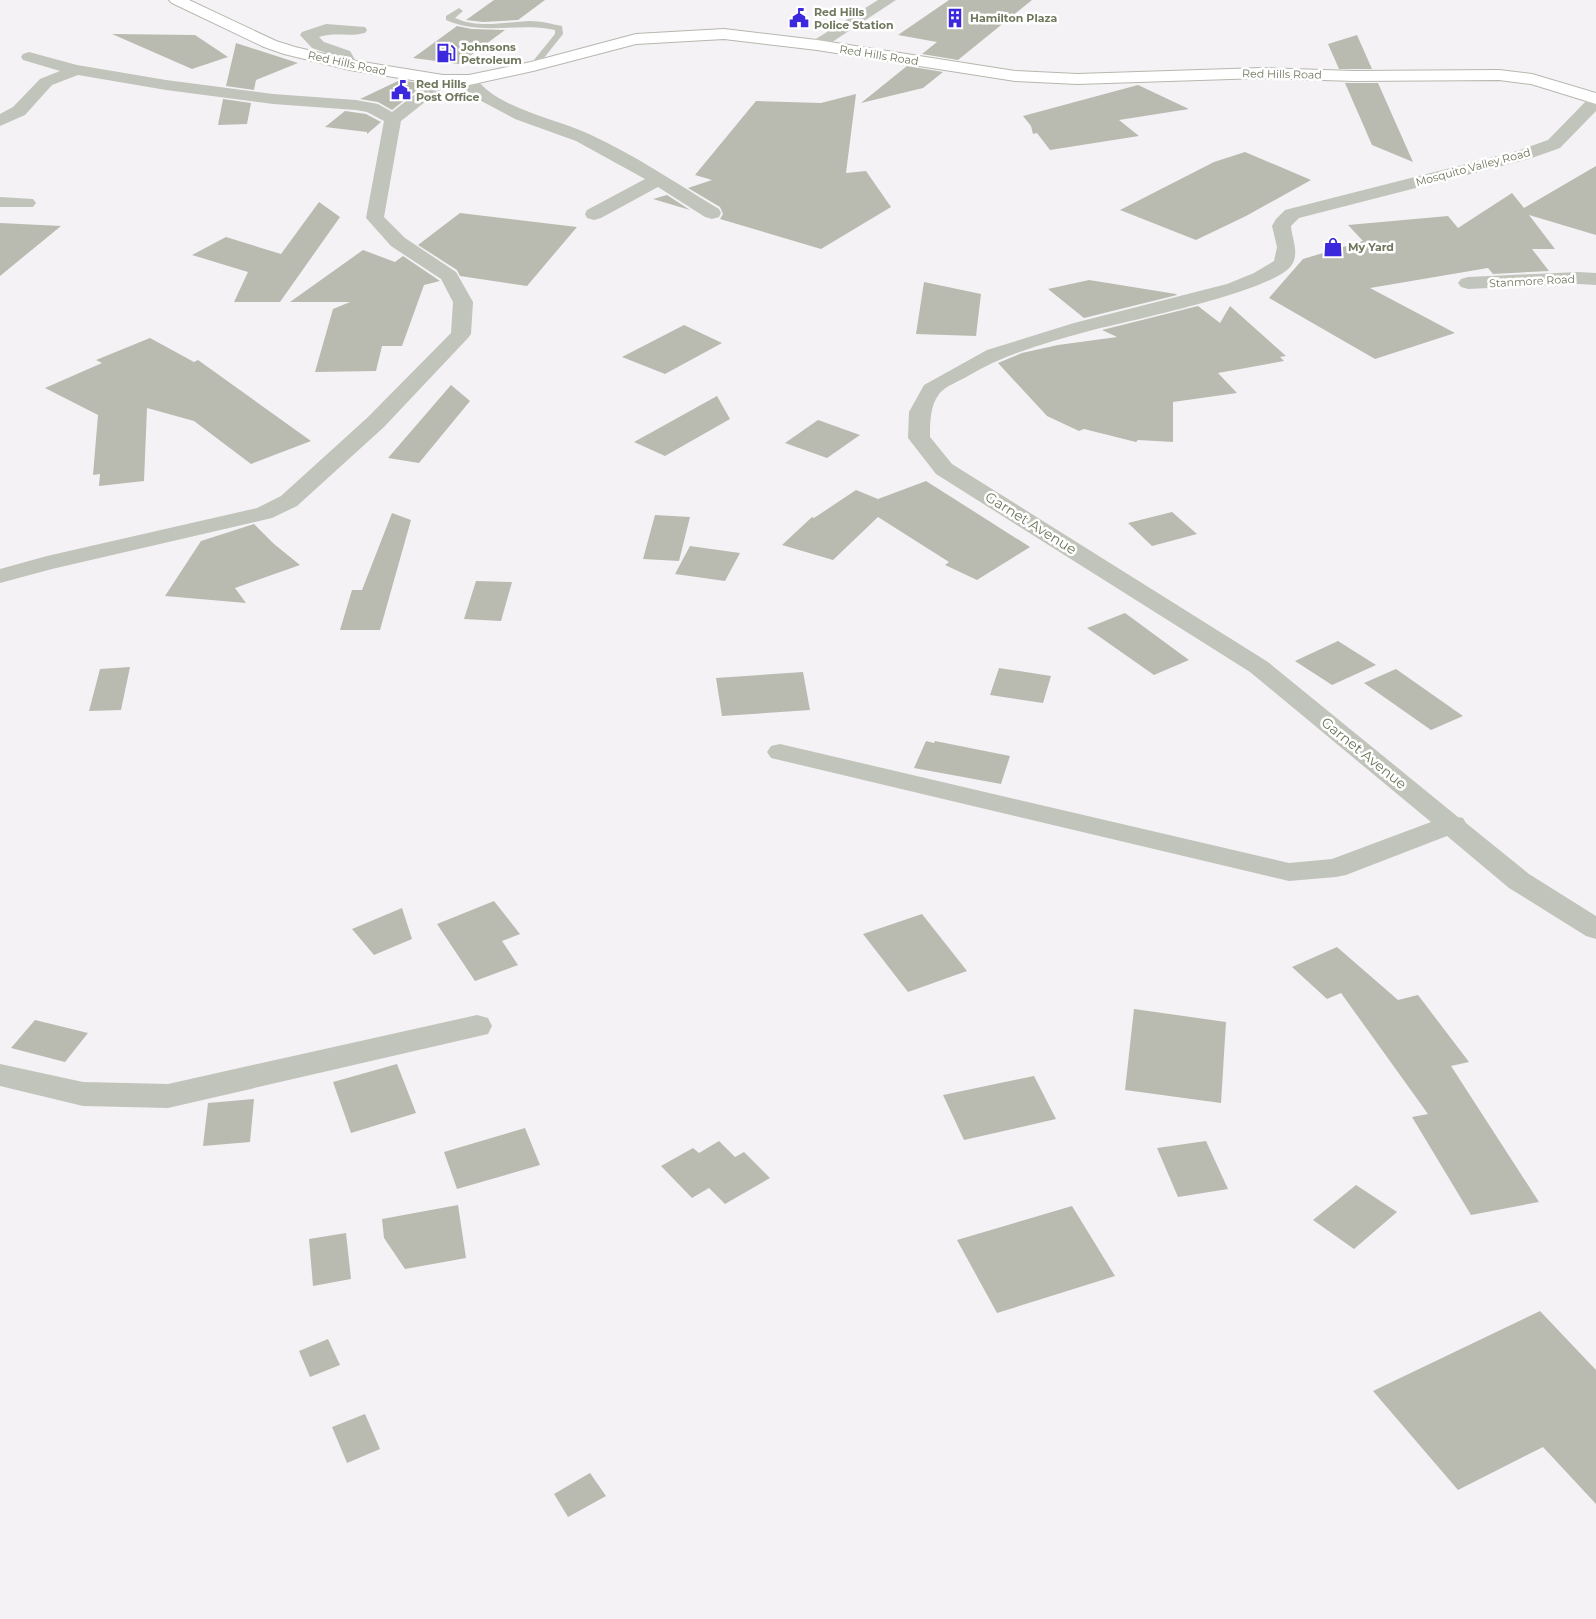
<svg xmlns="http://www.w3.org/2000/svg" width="1596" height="1619" viewBox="0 0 1596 1619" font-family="Montserrat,sans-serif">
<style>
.building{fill:#b9bbb1}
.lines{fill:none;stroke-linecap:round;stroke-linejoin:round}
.secondary-casing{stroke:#b5b8ae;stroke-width:2}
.lane{fill:#c1c4bb;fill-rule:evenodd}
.street{fill:#c1c4bb;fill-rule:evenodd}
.secondary{fill:#fff;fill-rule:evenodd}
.labels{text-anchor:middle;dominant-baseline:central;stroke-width:5;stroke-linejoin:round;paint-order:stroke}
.far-poi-label{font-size:11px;font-weight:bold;fill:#6f775d;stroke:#fff;text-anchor:start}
.far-street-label{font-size:11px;fill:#6f775d;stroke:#fff}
.street-label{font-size:14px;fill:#6f775d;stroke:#fff}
</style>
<rect width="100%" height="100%" fill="#f5f2f5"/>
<g class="building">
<polygon points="494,0 545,0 518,20 483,22 466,20"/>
<polygon points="949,0 1032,0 958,60 922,54 937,42 898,35"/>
<polygon points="457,26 472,29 505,30 459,64 413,58"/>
<polygon points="112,34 195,35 228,57 192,69"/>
<polygon points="1357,35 1372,69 1339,69 1328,44"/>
<polygon points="236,43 298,63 256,80 254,90 226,86"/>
<polygon points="907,66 943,72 923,88 861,103"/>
<polygon points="400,80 425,84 392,110 378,102 360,99"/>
<polygon points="1345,83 1378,83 1413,162 1372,145"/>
<polygon points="1138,85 1189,109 1119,120 1139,136 1050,150 1037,133 1033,134 1031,126 1023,116"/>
<polygon points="856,94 846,173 866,171 891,207 821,249 720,219 723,214 720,207 688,188 712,180 695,175 756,101 821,103"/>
<polygon points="223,99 251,103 247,124 218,125"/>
<polygon points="345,111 366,114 381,122 367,134 367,132 325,127"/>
<polygon points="1245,152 1311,180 1246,216 1196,240 1120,210 1214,162"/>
<polygon points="1596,166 1596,235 1529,215 1555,249 1532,249 1549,271 1493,274 1488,268 1370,288 1455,333 1375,359 1269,298 1303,259 1363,241 1348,225 1448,216 1458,228 1512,193 1524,208"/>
<polygon points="667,195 690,210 653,199"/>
<polygon points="319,202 340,217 280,302 234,302 248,272 192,255 226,237 281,254"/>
<polygon points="460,213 577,227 527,286 460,276 457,270 418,245"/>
<polygon points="0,223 61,226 0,276"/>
<polygon points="363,250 395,262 403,256 440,281 424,285 402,346 382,346 376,371 315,372 333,309 350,302 290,302"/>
<polygon points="1089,280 1176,294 1177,295 1084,318 1048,289"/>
<polygon points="924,282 981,294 976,336 916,334"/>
<polygon points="1198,306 1220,323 1230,306 1286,356 1280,357 1284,361 1218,373 1237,393 1173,402 1173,442 1138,440 1136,442 1084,429 1079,431 1047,416 998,363 1022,353 1058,345 1117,337 1102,330"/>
<polygon points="684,325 722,343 665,374 622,357"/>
<polygon points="150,338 194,362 198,360 311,441 251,464 194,421 147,408 144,481 99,486 100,474 93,475 98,415 45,388 102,363 96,360"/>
<polygon points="451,385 470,401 419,463 388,458"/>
<polygon points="717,396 730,419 665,456 634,442"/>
<polygon points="818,420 860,435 827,458 785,443"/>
<polygon points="926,481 1030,547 977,580 945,565 949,562 878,517 833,560 782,545 812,517 814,518 856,490 878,499"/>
<polygon points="1172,512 1197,534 1152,546 1128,523"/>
<polygon points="392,513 411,520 380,630 340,630 352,590 362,590"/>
<polygon points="655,515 690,517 679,561 643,559"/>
<polygon points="254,524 274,544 300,565 235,588 246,603 165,596 201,541"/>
<polygon points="690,546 740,553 725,581 675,574"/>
<polygon points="476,581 512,582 501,621 464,619"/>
<polygon points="1125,613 1189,660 1154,675 1087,628"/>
<polygon points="1338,641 1376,665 1332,685 1295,661"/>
<polygon points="130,667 121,710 89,711 100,669"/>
<polygon points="999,668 1051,676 1043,703 990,695"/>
<polygon points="1396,669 1463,716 1431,730 1364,683"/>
<polygon points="803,672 810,710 722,716 716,678"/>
<polygon points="926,741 934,743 935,741 1010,756 1001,784 914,768"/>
<polygon points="494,901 520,934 502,941 518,965 475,981 437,924"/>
<polygon points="402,908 412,939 374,955 352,929"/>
<polygon points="922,914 967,971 908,992 863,934"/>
<polygon points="1337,947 1398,1000 1418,995 1469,1062 1451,1066 1539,1202 1471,1215 1412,1117 1428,1114 1341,993 1327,999 1292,967"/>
<polygon points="1134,1009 1226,1022 1221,1103 1125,1090"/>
<polygon points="35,1020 88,1033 65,1062 11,1048"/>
<polygon points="397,1064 416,1113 351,1133 333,1082"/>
<polygon points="1034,1076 1056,1119 964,1140 943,1095"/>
<polygon points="254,1099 250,1142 203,1146 208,1103"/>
<polygon points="525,1128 540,1165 457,1189 444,1152"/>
<polygon points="719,1141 735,1157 744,1152 770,1178 725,1204 709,1188 692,1198 661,1166 693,1148 699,1153"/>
<polygon points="1206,1141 1228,1189 1178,1197 1157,1148"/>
<polygon points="1356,1185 1397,1212 1354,1249 1313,1220"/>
<polygon points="458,1205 466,1258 405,1269 384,1238 382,1219"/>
<polygon points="1072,1206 1115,1276 997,1313 957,1240"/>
<polygon points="346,1233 351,1279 313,1286 309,1239"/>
<polygon points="1540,1311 1596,1370 1596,1504 1543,1447 1458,1490 1373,1391"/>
<polygon points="328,1339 340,1365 310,1377 299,1351"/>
<polygon points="365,1414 380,1449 347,1463 332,1427"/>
<polygon points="590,1473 606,1496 568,1517 554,1494"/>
</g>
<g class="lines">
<defs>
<polygon id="secondary" points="169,0 189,0 276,41 295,47 350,60 443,75 469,75 531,62 636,34 724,29 817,40 1015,71 1077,74 1261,68 1354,71 1499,70 1532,74 1596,93 1596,104 1531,84 1499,80 1354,81 1261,78 1077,84 1015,81 817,50 724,39 636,44 533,71 469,85 443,85 350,70 284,54 264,47 172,3"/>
</defs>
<use href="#secondary" class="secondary-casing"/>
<path class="lane" d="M459,8L463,11L455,18C479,29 505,22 530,21C541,21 552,24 562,26L563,34L536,68L533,69L529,66L555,34V30C518,22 481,36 446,20V16Z"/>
<g class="street">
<polygon points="878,0 896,0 823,48 811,48 809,45 811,42"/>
<path d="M326,24L365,27L367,30L365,33C349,37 334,32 319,37L324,42L350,51L358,65L356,68H344L338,57L312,48L300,35L302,32Z"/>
<polygon points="29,52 77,65 166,80 273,94 356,100 378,104 392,112 437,77 449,77 451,80 449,83 401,121 384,217 405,238 456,272 473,302 471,334 468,338 384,427 297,506 272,518 52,569 0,583 0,569 47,556 257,508 281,496 368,417 451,333 453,302 441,279 391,246 366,218 384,121 367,112 356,110 273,104 166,90 78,75 52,85 25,115 0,126 0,114 13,107 40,79 60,71 23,60 21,57 23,54"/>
<path d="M469,75L475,77C497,109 555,118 589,134C635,155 676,183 719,209L721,213L719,217L712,219L705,217L658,187L601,218L594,220L587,218L585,214L587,210L645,179L576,141L515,119L470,95L461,80L463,77Z"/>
<path d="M1596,96V111L1560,148L1529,159L1299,218L1291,226C1292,239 1300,254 1291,266C1271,292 1127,321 1089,331C1048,342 1005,354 968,376C960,381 945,386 939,394C930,406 930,422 930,437L952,464L1268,662L1458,817L1463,818L1466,823L1529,874L1596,916V939L1586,936L1509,888L1447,836L1346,875L1336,877L1289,881L771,758L767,752L771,746L780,744L1289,863L1332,859L1431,822L1250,672L936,474L908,438L909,412L924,385L987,350L1074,323L1227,284L1254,273L1274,261L1277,247L1272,226L1276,219L1285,210L1517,151L1548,140L1590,97Z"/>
<polygon points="0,197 33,199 36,203 33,207 0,207"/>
<polygon points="1578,272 1596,273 1596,285 1578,284 1468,289 1461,287 1458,283 1461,279 1468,277"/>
<polygon points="477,1015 488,1018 492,1026 488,1034 168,1108 83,1106 0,1086 0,1064 83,1082 168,1084"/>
</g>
<use href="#secondary" class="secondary"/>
</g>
<defs>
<symbol id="civic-bare" viewBox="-9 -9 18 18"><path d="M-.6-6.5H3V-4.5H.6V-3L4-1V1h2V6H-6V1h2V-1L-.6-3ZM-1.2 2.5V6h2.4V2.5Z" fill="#3c29de" stroke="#fff" stroke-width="2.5" paint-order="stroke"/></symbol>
<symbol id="building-bare" viewBox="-9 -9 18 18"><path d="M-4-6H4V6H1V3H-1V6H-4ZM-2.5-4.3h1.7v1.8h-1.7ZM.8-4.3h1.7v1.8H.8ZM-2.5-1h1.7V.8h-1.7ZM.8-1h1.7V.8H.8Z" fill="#3c29de" stroke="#fff" stroke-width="2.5" paint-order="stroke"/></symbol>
<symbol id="fuel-bare" viewBox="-9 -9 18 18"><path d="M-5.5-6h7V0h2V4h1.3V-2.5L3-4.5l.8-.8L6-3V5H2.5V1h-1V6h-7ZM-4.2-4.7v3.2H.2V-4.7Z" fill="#3c29de" stroke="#fff" stroke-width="2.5" paint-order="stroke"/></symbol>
<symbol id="shop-bare" viewBox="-9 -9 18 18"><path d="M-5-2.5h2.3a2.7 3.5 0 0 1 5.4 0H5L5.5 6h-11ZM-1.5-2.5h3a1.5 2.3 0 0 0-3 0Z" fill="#3c29de" stroke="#fff" stroke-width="2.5" paint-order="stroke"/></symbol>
</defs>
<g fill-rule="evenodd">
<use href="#civic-bare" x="785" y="4" width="28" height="28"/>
<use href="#building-bare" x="941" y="4" width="28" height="28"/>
<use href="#fuel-bare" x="432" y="39" width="28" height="28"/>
<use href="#civic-bare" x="387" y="76" width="28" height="28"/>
<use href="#shop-bare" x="1319" y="233" width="28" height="28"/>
</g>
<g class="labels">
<g class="far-poi-label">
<text x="814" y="12">Red Hills<tspan x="814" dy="13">Police Station</tspan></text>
<text x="970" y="18">Hamilton Plaza</text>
<text x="461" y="47">Johnsons<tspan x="461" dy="13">Petroleum</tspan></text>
<text x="416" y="84">Red Hills<tspan x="416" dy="13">Post Office</tspan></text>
<text x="1348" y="247">My Yard</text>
</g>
<g class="far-street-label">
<text transform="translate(879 55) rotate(9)">Red Hills Road</text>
<text transform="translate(347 63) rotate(12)">Red Hills Road</text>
<text transform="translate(1282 74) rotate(1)">Red Hills Road</text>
<text transform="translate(1473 167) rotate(-15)">Mosquito Valley Road</text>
<text transform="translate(1532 281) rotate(-3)">Stanmore Road</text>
</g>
<g class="street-label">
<text transform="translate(1031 523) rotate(32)">Garnet Avenue</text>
<text transform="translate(1364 753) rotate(39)">Garnet Avenue</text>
</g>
</g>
</svg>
